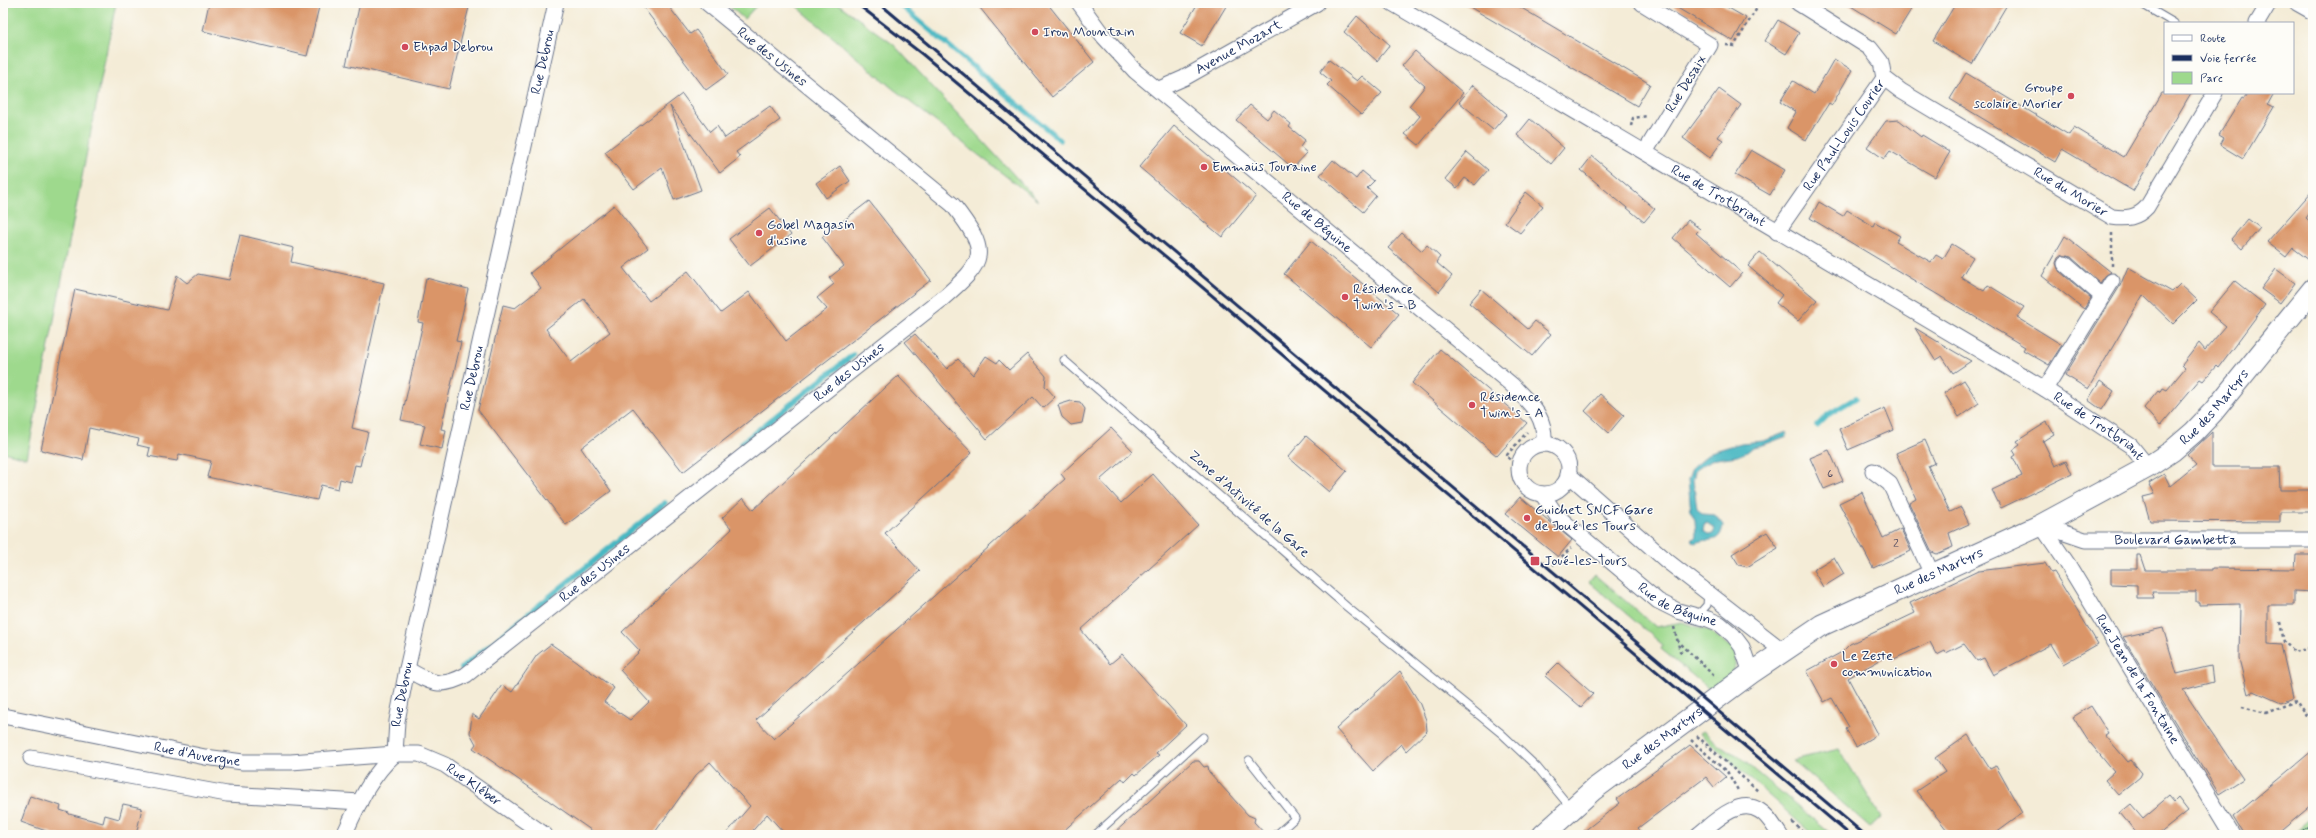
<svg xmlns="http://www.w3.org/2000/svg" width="2316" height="838" viewBox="0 0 2316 838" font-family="Mynerve,sans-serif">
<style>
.green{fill:#9ed98d;stroke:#5c8476}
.water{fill:#4ab8c3;stroke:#327490;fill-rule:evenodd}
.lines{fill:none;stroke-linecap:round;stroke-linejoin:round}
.stream{stroke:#4ab8c3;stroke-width:5.5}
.building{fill:#da9568;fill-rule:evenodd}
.lane-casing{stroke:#677188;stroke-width:9}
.street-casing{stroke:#677188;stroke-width:17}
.secondary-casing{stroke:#677188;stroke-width:23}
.path{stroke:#677188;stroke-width:2.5;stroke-dasharray:3 3;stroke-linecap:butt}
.lane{stroke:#fff;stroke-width:7}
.street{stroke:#fff;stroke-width:15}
.secondary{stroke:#fff;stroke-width:21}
.tram{stroke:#1b2f5e;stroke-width:1}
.rail{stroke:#1b2f5e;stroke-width:3}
.poi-dot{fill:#d1495b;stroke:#fdfcf7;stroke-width:1.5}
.labels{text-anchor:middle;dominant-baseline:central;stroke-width:3;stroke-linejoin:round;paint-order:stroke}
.number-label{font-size:12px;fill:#4b4860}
.poi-label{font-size:14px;fill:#1b2f5e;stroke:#fdfcf7;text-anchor:start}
.street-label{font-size:14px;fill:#1b2f5e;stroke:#fdfcf7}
</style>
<rect width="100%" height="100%" fill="#fdfcf7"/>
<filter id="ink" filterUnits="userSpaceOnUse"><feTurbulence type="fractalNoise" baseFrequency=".025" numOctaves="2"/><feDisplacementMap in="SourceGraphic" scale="8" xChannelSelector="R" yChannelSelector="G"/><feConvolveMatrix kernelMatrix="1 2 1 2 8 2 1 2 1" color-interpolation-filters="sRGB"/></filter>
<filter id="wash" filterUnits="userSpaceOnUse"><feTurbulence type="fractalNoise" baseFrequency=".012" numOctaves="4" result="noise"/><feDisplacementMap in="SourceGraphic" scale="16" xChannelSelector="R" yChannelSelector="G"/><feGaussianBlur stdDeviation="0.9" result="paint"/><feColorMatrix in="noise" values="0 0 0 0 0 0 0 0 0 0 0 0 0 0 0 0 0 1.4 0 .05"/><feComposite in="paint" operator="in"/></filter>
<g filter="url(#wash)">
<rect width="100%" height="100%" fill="#f4ecd7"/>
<g class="green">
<polygon points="3,3 116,3 27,458 3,452"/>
<polygon points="726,3 759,3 744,19"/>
<polygon points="793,3 837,3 894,45 1038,201 892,88"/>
<path d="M1595,575L1656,627L1682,622L1711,632L1729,646L1732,643C1738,654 1737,677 1723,682C1718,684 1713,686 1709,689L1661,649L1663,645L1589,582Z"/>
<polygon points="1703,731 1721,747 1737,755 1832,835 1813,835 1699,733"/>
<polygon points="1839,749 1881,817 1870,827 1793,760"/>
<polygon points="2313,817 2313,835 2292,835"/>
</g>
<path class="water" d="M1787,432V436L1763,445L1753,447L1747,452L1737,456L1710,460L1695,471L1693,480L1697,508L1702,514L1715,515L1723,525C1720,546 1708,537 1695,543L1692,540L1696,536L1695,520L1691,512L1688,479L1692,468L1711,452L1741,443L1764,441ZM1707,523L1713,527L1714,533L1710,535L1703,531L1704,524Z"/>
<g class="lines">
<g class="stream">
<polyline points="898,3 1060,140"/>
<polyline points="1817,426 1829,414 1856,398"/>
<polyline points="742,443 853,355"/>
<polyline points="462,668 665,503"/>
</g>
</g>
<g id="blocks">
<g class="building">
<polygon points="209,3 320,3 307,56 203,31"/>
<polygon points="360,3 470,3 449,89 346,65"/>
<polygon points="640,3 666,3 690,34 696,30 728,74 706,90"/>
<polygon points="976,3 1047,3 1094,62 1052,97"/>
<polygon points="1198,3 1228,3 1202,46 1180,33"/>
<polygon points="1463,3 1513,3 1650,84 1637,106"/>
<polygon points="1669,3 1720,3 1746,18 1733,41"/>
<polygon points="1846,3 1904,3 1912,8 1896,34"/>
<polygon points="1956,3 2008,3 1972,64 1933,41"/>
<polygon points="1357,16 1390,45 1377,61 1344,32"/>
<polygon points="1778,20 1799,33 1786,54 1765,41"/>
<polygon points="1415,51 1463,93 1419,145 1405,134 1420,116 1409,106 1425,86 1402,66"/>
<polygon points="1834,59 1852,70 1832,105 1829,103 1806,140 1787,128 1796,112 1780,102 1793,81 1814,94"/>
<polygon points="1329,60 1357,81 1362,76 1382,93 1361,115 1327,85 1331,81 1320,72"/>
<polygon points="1966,73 2069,135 2074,127 2124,157 2162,93 2191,93 2133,191 2062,149 2055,162 1950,99"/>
<polygon points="1473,85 1507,114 1493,130 1459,102"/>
<polygon points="1719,89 1741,105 1718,137 1723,140 1710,158 1683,138"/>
<polygon points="2248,93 2274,93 2268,104 2274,107 2243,159 2220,145 2224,138 2219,135 2242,98 2244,99"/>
<polygon points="682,94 710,132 717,126 725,138 770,106 780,120 736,152 740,157 720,173 670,106 701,190 674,200 662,168 634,189 605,152"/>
<polygon points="1250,105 1267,119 1274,110 1291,124 1289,127 1305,140 1300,147 1307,153 1293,168 1236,120"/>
<polygon points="1530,119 1564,148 1551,164 1517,135"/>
<polygon points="1899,120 1921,137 1922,135 1950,152 1935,177 1890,151 1884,159 1867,147 1886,121"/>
<polygon points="1174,126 1256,196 1222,237 1139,167"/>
<polygon points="1751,150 1785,170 1770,195 1735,175"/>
<polygon points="1467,152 1488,170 1475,185 1465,178 1457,188 1445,179"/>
<polygon points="1592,156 1655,209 1644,222 1581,170"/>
<polygon points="1333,160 1356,179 1362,171 1374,181 1367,188 1376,196 1363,212 1320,175"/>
<polygon points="840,166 850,181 826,198 816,183"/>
<polygon points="2313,190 2313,209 2306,218 2313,224 2313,263 2293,248 2286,257 2267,242"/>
<polygon points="1526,192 1543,206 1520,233 1505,222"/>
<path d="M869,201L931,280L683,472L633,408L581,448L611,491L566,525L478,410L503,305L515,308L541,288L530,273L614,205L648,248L623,268L649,301L688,271L721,313L749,292L786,341L827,309L817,298L834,284L829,278L844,266L822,237ZM584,299L610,332L571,362L546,329Z"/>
<polygon points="1819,202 1843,216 1847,210 1873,226 1875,222 1900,236 1896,242 1931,262 1936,255 1943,259 1952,244 1973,257 1961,277 1984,291 1988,285 2024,307 2017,317 2062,345 2049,365 2023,350 2025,347 1810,218"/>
<polygon points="770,208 791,235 750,266 729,239"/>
<polygon points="2248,219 2260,228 2242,249 2231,239"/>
<polygon points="1688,220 1700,229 1696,233 1742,273 1730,287 1673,238"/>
<polygon points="1402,233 1422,251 1427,245 1440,257 1436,262 1452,276 1439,292 1388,248"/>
<polygon points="240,235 294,248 291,262 384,283 352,428 368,432 360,466 355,465 351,482 340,479 338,489 321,485 317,500 250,486 207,477 211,461 179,454 177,461 148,456 150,448 137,445 139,439 89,428 83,460 41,450 75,289 167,310 177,275 187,283 198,274 229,280"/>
<polygon points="2065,236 2111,272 2105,276 2100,283 2071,257 2062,255 2058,258 2056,263 2059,271 2091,298 2084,309 2042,276"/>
<polygon points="1311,241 1399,314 1371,347 1284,274"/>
<polygon points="1760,252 1817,300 1798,321 1776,303 1782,295 1748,266"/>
<polygon points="2128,267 2172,292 2180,284 2197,300 2173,324 2143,295 2088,389 2065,375 2120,286"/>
<polygon points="2276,269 2295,283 2280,303 2261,289"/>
<polygon points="426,278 468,289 456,341 461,342 441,429 446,430 442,449 420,444 425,425 401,420 423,323 418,322"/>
<polygon points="2235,281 2265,305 2218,368 2216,366 2203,381 2200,379 2160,426 2144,408 2158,391 2160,393 2163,388 2167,390 2185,368 2182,365 2199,343 2205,350 2226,326 2209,312"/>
<polygon points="1481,289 1528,329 1535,321 1551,334 1532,356 1469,303"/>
<polygon points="1915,328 1955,352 1971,361 1953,373 1942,356 1935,360"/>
<polygon points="915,334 947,369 958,359 973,375 986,356 997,363 999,360 1009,370 1027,354 1046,376 1045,386 1055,397 1043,408 1033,397 987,439 905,342"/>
<polygon points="1440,349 1527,423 1497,456 1412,383"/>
<polygon points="898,376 972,453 885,533 920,571 756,720 774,739 1065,479 1061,474 1111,428 1133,451 1100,480 1121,503 1153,474 1198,525 1081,630 1110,664 1122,654 1186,725 1156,753 1159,755 1136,775 1134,773 1125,782 1122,778 1059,835 786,835 767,814 749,835 725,835 750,806 710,762 695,776 653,835 598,835 473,748 476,744 470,733 472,714 479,719 502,685 512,692 537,655 551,644 614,688 604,702 630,720 649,702 620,670 640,651 622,632 732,529 722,518 743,498 753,510"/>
<polygon points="1964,380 1979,403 1959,417 1944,393"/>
<polygon points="2100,381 2114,391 2102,410 2088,400"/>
<polygon points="1600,394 1624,415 1609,433 1585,411"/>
<polygon points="1071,401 1080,402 1085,409 1082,423 1071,425 1062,417 1058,405"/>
<polygon points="1885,408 1894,430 1848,450 1839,429"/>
<polygon points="2047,422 2054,434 2043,441 2055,466 2066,461 2072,474 2001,508 1992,490 2022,476 2013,457 2016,455 2013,450 2020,445 2017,441"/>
<polygon points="2212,432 2212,467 2279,467 2280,490 2310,490 2310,512 2280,512 2280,522 2150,521 2143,497 2155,494 2149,483 2164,474 2170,486 2196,465 2187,455"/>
<polygon points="1306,436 1347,471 1329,492 1288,457"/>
<polygon points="1925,440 1935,463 1928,466 1950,512 1961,507 1969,524 1949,533 1953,547 1937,554 1932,552 1909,503 1916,499 1896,453"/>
<polygon points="1829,450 1843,481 1824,489 1810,458"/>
<polygon points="1862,492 1883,538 1901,529 1911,551 1873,568 1839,503"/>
<polygon points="1520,497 1572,540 1558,557 1505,514"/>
<polygon points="1767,532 1778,548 1747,567 1739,565 1732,554"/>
<polygon points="2137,555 2140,555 2145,570 2212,570 2212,568 2295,569 2296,555 2313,555 2313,592 2294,591 2294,605 2268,605 2268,644 2281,645 2293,698 2281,703 2254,691 2248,694 2239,659 2240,604 2199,605 2199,602 2196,602 2196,592 2152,592 2154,598 2137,598 2137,585 2111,584 2111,569 2137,569"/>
<polygon points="1834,557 1844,574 1823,587 1813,570"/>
<polygon points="2045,563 2051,573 2054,572 2098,644 2063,664 2051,644 1993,675 1984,658 1977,661 1964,644 1946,653 1945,651 1937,655 1930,642 1892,660 1889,655 1848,678 1878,734 1856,747 1846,729 1849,727 1832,698 1824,702 1807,671 1842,652 1850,644 1915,613 1910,603 1978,571"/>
<polygon points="2163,628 2177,674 2211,666 2213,682 2183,690 2243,779 2219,794 2123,637"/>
<polygon points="1558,663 1593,694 1581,707 1545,676"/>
<polygon points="1400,671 1419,702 1426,720 1427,731 1406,751 1401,744 1373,771 1336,729"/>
<polygon points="2091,706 2108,733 2105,735 2128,762 2131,760 2142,773 2140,777 2118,795 2105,780 2114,772 2087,739 2073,717"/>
<polygon points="1968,735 1990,769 1996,766 2022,813 1992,835 1951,835 1916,791 1945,772 1935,758"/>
<polygon points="1690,745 1726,777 1714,787 1706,777 1638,828 1644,835 1579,835 1620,803 1617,799"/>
<polygon points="2313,750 2313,804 2276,835 2244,835 2233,817"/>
<polygon points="1193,761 1199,761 1204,767 1208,766 1209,772 1248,815 1255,818 1254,822 1266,835 1112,835"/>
<polygon points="30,796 61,806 60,810 69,813 69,814 103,823 105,815 119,819 123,804 142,808 136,835 57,835 21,822"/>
<polygon points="2169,796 2174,802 2178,798 2188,811 2158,835 2138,835 2120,813 2131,804 2143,818"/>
</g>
</g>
</g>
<g filter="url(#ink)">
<use href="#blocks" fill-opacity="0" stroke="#677188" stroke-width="1"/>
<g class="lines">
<defs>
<g id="lane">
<polyline points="2140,3 2174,23"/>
<polyline points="1064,360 1347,607 1502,734 1537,767 1570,807"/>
<polyline points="1698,615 1707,605 1708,593"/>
<polyline points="1249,760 1295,818 1276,835"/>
<polyline points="1095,835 1203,737"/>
</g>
<g id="street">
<path id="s1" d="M1079,3L1104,37L1135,71L1512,385C1530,404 1546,415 1544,444"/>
<path id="s2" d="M1392,3L2045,389L2131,446L2148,467"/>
<polyline points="1642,3 1710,45 1645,152"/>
<polyline points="2297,3 2313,12"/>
<polyline points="2257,23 2269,3"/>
<path id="s3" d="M1884,78L1901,91L2112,217C2126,219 2137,218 2147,207L2215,93"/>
<path id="s4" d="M1159,89L1184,78L1317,3"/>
<path id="s5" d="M1777,232L1884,78L1881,62L1870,48L1798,3"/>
<polyline points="2065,264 2102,296"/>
<polyline points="2045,389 2112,281"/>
<circle cx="1544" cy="469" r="25"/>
<polyline points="1873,471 1890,484 1932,574"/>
<polyline points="1568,474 1667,561 1783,651"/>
<path id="s6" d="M1542,494L1557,516L1658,601L1678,611L1708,619L1720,624L1733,635L1742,647L1751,673"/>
<path id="s7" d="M2041,525L2067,563L2232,835"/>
<path id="s8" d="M2041,525L2085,540H2313"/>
<path id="s9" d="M407,669C430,683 441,689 466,675L942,299C987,260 990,253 953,205L707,3"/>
<path id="s10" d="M3,716L205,757L243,762H291L395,754H419L445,765L545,835"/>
<path id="s11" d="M395,754L397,721L407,669L556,3"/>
<polyline points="31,758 227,794 360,802"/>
<path d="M344,835C358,805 370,776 395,754"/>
<path d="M1698,835C1713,823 1739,796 1760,811C1769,816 1774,827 1780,835"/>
</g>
<g id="secondary">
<path id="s12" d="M1543,835L1593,790L1751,673L1822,625L2041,525L2148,467L2172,451L2194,432L2213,412L2313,289"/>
</g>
</defs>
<use href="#lane" class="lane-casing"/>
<use href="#street" class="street-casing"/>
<use href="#secondary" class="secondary-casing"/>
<g class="path">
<polyline points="1726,45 1734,46 1760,3"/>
<polyline points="1631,126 1633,118 1648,116"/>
<polyline points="2112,233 2112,266"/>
<polyline points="1519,467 1506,456 1527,432"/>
<polyline points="1553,565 1571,548"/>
<polyline points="2280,622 2284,642 2295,652 2313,647"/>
<polyline points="1674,627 1680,651 1684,654"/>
<polyline points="1677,640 1714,676"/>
<polyline points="2242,707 2266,713 2296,701 2308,718"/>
<polyline points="1697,736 1759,792"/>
<polyline points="1691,740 1728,773 1739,792"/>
<polyline points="1792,822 1807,835"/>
</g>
<use href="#lane" class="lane"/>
<use href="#street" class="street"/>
<use href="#secondary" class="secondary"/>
<g class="tram">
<polyline points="2297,835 2313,822"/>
<polyline points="2310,835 2313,832"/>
</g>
<g class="rail">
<polyline points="856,3 922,54 1189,276 1850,835"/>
<polyline points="879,3 1865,835"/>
</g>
</g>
</g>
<g class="poi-dot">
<circle cx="1035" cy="32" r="4"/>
<circle cx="405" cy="47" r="4"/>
<circle cx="2071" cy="96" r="4"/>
<circle cx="1204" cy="167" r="4"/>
<circle cx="759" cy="233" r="4"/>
<circle cx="1345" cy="297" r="4"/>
<circle cx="1472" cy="405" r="4"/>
<circle cx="1527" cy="518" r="4"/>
<rect x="1530" y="556" width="10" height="10" rx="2"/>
<circle cx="1834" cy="664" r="4"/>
</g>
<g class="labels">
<g class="number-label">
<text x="1830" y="474">6</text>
<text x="1896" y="544">2</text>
</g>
<g class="poi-label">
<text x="1043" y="32">Iron Mountain</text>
<text x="413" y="47">Ehpad Debrou</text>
<text x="2063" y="88" text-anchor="end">Groupe<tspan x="2063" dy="16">scolaire Morier</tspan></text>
<text x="1212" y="167">Emmaüs Touraine</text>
<text x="767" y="225">Gobel Magasin<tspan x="767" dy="16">d'usine</tspan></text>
<text x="1353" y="289">Résidence<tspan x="1353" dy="16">Twin's - B</tspan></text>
<text x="1480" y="397">Résidence<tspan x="1480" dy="16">Twin's - A</tspan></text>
<text x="1535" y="510">Guichet SNCF Gare<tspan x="1535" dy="16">de Joué les Tours</tspan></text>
<text x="1544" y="561">Joué-les-Tours</text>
<text x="1842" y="656">Le Zeste<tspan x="1842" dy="16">communication</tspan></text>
</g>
<g class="street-label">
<text stroke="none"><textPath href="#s4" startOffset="90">Avenue Mozart</textPath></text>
<text transform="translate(772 57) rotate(39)">Rue des Usines</text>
<text stroke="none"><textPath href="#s11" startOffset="708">Rue Debrou</textPath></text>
<text transform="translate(1686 84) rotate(-58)">Rue Desaix</text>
<text stroke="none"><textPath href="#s5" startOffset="118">Rue Paul-Louis Courier</textPath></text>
<text stroke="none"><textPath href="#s3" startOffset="219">Rue du Morier</textPath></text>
<text stroke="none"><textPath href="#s2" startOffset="379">Rue de Trotbriant</textPath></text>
<text stroke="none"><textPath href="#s1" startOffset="325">Rue de Béguine</textPath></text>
<text stroke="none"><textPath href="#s9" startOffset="552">Rue des Usines</textPath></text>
<text stroke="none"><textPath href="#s11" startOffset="384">Rue Debrou</textPath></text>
<text stroke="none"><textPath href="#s12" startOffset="802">Rue des Martyrs</textPath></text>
<text stroke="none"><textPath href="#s2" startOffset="824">Rue de Trotbriant</textPath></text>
<text transform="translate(1249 504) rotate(41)">Zone d’Activité de la Gare</text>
<text stroke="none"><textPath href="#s8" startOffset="137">Boulevard Gambetta</textPath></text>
<text stroke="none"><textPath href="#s12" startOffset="478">Rue des Martyrs</textPath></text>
<text stroke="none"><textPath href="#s9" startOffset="228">Rue des Usines</textPath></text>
<text stroke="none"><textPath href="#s6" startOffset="178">Rue de Béguine</textPath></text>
<text stroke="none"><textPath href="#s7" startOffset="182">Rue Jean de la Fontaine</textPath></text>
<text stroke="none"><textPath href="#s11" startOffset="60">Rue Debrou</textPath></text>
<text stroke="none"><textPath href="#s12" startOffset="154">Rue des Martyrs</textPath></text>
<text stroke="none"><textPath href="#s10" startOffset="198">Rue d'Auvergne</textPath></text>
<text stroke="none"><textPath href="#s10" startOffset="484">Rue Kléber</textPath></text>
</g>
</g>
<rect width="2316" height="838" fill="none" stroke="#fdfcf7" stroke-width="16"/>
<rect x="2164" y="22" width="130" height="72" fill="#fdfcf7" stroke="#a3aaba"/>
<rect x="2172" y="35" width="20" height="6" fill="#ffffff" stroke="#a3aaba"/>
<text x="2200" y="42" font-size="12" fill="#1b2f5e">Route</text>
<rect x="2172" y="55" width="20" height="6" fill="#1b2f5e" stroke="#a3aaba"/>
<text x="2200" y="62" font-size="12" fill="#1b2f5e">Voie ferrée</text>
<rect x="2172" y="72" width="20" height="12" fill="#9ed98d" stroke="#a3aaba"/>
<text x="2200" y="82" font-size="12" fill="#1b2f5e">Parc</text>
</svg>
